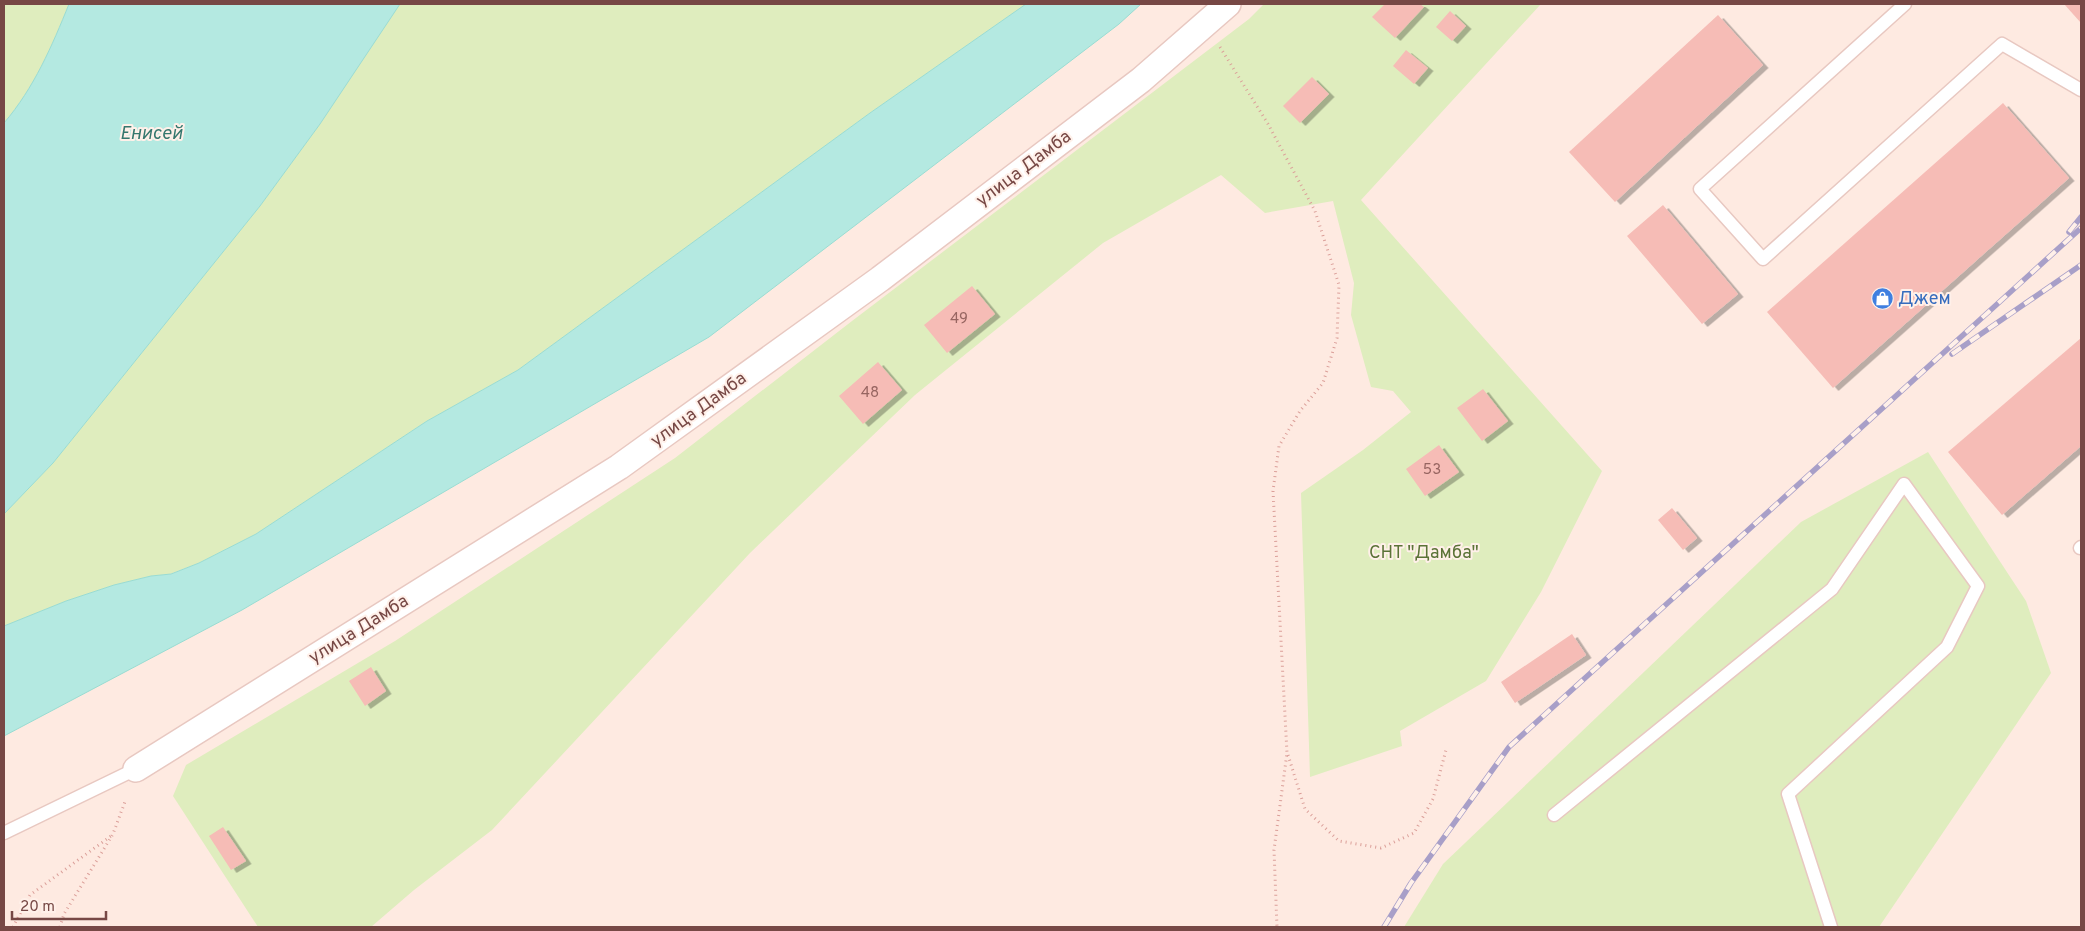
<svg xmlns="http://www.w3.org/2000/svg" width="2085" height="931" viewBox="0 0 2085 931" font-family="Overpass,sans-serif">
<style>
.green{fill:#dfedbe}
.water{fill:#b4e9e1;stroke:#99dcd2}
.building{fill:#f6bcb6;filter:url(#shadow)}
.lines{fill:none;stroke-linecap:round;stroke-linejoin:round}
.lane-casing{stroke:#e8c8c1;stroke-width:15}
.street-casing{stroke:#e8c8c1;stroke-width:28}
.path{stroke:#db9f99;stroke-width:3;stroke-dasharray:1 4;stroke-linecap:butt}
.lane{stroke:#fff;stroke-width:12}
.street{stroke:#fff;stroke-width:25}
.rail-casing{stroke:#a89fc8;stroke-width:5.5}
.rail{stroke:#fff0e9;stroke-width:4;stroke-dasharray:11;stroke-linecap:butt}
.labels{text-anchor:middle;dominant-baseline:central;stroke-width:4;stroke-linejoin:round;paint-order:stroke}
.number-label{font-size:15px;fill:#976561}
.street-label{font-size:18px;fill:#774845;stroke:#fff0e9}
.shop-label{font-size:18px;fill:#366cbe;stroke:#fff0e9;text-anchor:start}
.park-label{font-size:18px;fill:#5b7337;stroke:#fff0e9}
.water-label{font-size:19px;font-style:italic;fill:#35776e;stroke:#fff0e9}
</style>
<defs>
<filter id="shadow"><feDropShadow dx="5.5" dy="3" stdDeviation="0" flood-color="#0004"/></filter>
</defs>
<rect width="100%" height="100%" fill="#feeae1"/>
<g class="green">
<path d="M4,4H69C52,46 34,88 4,123Z"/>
<polygon points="400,4 1026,4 870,113 518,370 427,421 256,534 199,563 170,574 151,576 114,585 66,601 4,626 4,514 53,463 260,206 320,124"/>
<polygon points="1264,4 1541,4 1361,200 1602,471 1541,592 1486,681 1400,731 1402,746 1310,777 1301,493 1363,450 1411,412 1393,391 1371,387 1351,315 1354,283 1333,201 1265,213 1221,175 1103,243 915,395 750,553 492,830 414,890 371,927 258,927 173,796 186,765 395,641 675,458 852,321 1249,19"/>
<polygon points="1928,452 2026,601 2051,673 1879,927 1404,927 1443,864 1801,522"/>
</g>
<g class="water">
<path d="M69,4H400L320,124L260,206L53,463L4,514V123C34,88 52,46 69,4Z"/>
<polygon points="1026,4 1141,4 1119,24 709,337 242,610 4,736 4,626 66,601 114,585 151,576 171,574 199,563 256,534 427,421 518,370 870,113"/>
</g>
<g class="building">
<polygon points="1385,4 1420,4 1424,7 1395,38 1372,17"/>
<polygon points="2064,4 2081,4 2081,23"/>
<polygon points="1450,11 1466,26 1452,41 1436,27"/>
<polygon points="1718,15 1763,65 1615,202 1569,152"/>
<polygon points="1406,50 1428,68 1414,84 1393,66"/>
<polygon points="1312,77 1329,94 1300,123 1283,106"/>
<polygon points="2003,103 2069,178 1833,388 1767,312"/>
<polygon points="1663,205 1738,294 1702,324 1627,236"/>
<polygon points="972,286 995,314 947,353 924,325"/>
<polygon points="2081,338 2081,446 2002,515 1948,452"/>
<polygon points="878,362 902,390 863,424 839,396"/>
<polygon points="1483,389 1508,421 1482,441 1457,408"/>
<polygon points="1439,445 1459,472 1425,496 1406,469"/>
<polygon points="1672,508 1697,538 1683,550 1658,520"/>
<polygon points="1572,634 1586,655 1515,703 1501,682"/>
<polygon points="371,667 386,691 365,706 349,681"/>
<polygon points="223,827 246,861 231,870 209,836"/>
</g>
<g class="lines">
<defs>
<g id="lane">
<polyline points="1905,4 1700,189 1763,259 2002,44 2081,90"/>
<polyline points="2080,548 2081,547"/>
<polyline points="1554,815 1832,589 1904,484 1978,586 1947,647 1788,794 1831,927"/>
<polyline points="4,833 136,769"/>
</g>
<polyline id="street" points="136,769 619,467 880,279 1141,80 1228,4"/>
</defs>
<use href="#lane" class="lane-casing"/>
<use href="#street" class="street-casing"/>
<g class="path">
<polyline points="1220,47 1268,124 1315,211 1339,285 1337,338 1323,383 1300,411 1279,446 1273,491 1287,753 1274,850 1277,927"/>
<polyline points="1288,755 1305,809 1339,841 1381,848 1414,833 1433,799 1446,750"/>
<polyline points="13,927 30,895 111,836"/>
<polyline points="60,927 64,914 113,834 126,799"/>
</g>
<use href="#lane" class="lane"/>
<use href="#street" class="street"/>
<defs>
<g id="rail">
<polyline points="2069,232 2081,217"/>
<polyline points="1952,354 2081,265"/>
<polyline points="1384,927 1411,883 1509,747 2081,228"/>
</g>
</defs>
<use href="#rail" class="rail-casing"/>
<use href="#rail" class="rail"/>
</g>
<defs>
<symbol id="shop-disc" viewBox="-11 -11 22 22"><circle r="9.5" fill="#3f7fe0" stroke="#fff0e9"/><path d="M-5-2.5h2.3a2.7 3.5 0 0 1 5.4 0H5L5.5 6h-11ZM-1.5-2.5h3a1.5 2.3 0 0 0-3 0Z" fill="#fff"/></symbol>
</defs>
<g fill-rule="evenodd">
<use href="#shop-disc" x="1870" y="286" width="25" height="25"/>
</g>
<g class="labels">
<g class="number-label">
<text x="959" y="319">49</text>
<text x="870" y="393">48</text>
<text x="1432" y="470">53</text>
</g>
<g class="street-label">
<text transform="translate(1024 169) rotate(-37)">улица Дамба</text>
<text transform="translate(699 410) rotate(-36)">улица Дамба</text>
<text transform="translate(359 630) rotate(-32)">улица Дамба</text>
</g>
<g class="shop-label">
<text x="1898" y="299">Джем</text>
</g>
<g class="park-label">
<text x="1424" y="553">СНТ "Дамба"</text>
</g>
<g class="water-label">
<text x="151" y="134">Енисей</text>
</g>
</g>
<rect width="2085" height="931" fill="none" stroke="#774845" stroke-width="10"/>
<path d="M12 911v8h94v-8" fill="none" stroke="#774845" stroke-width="2.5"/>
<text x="20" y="911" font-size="15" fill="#774845" stroke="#fff0e9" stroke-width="4" paint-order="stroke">20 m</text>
</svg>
